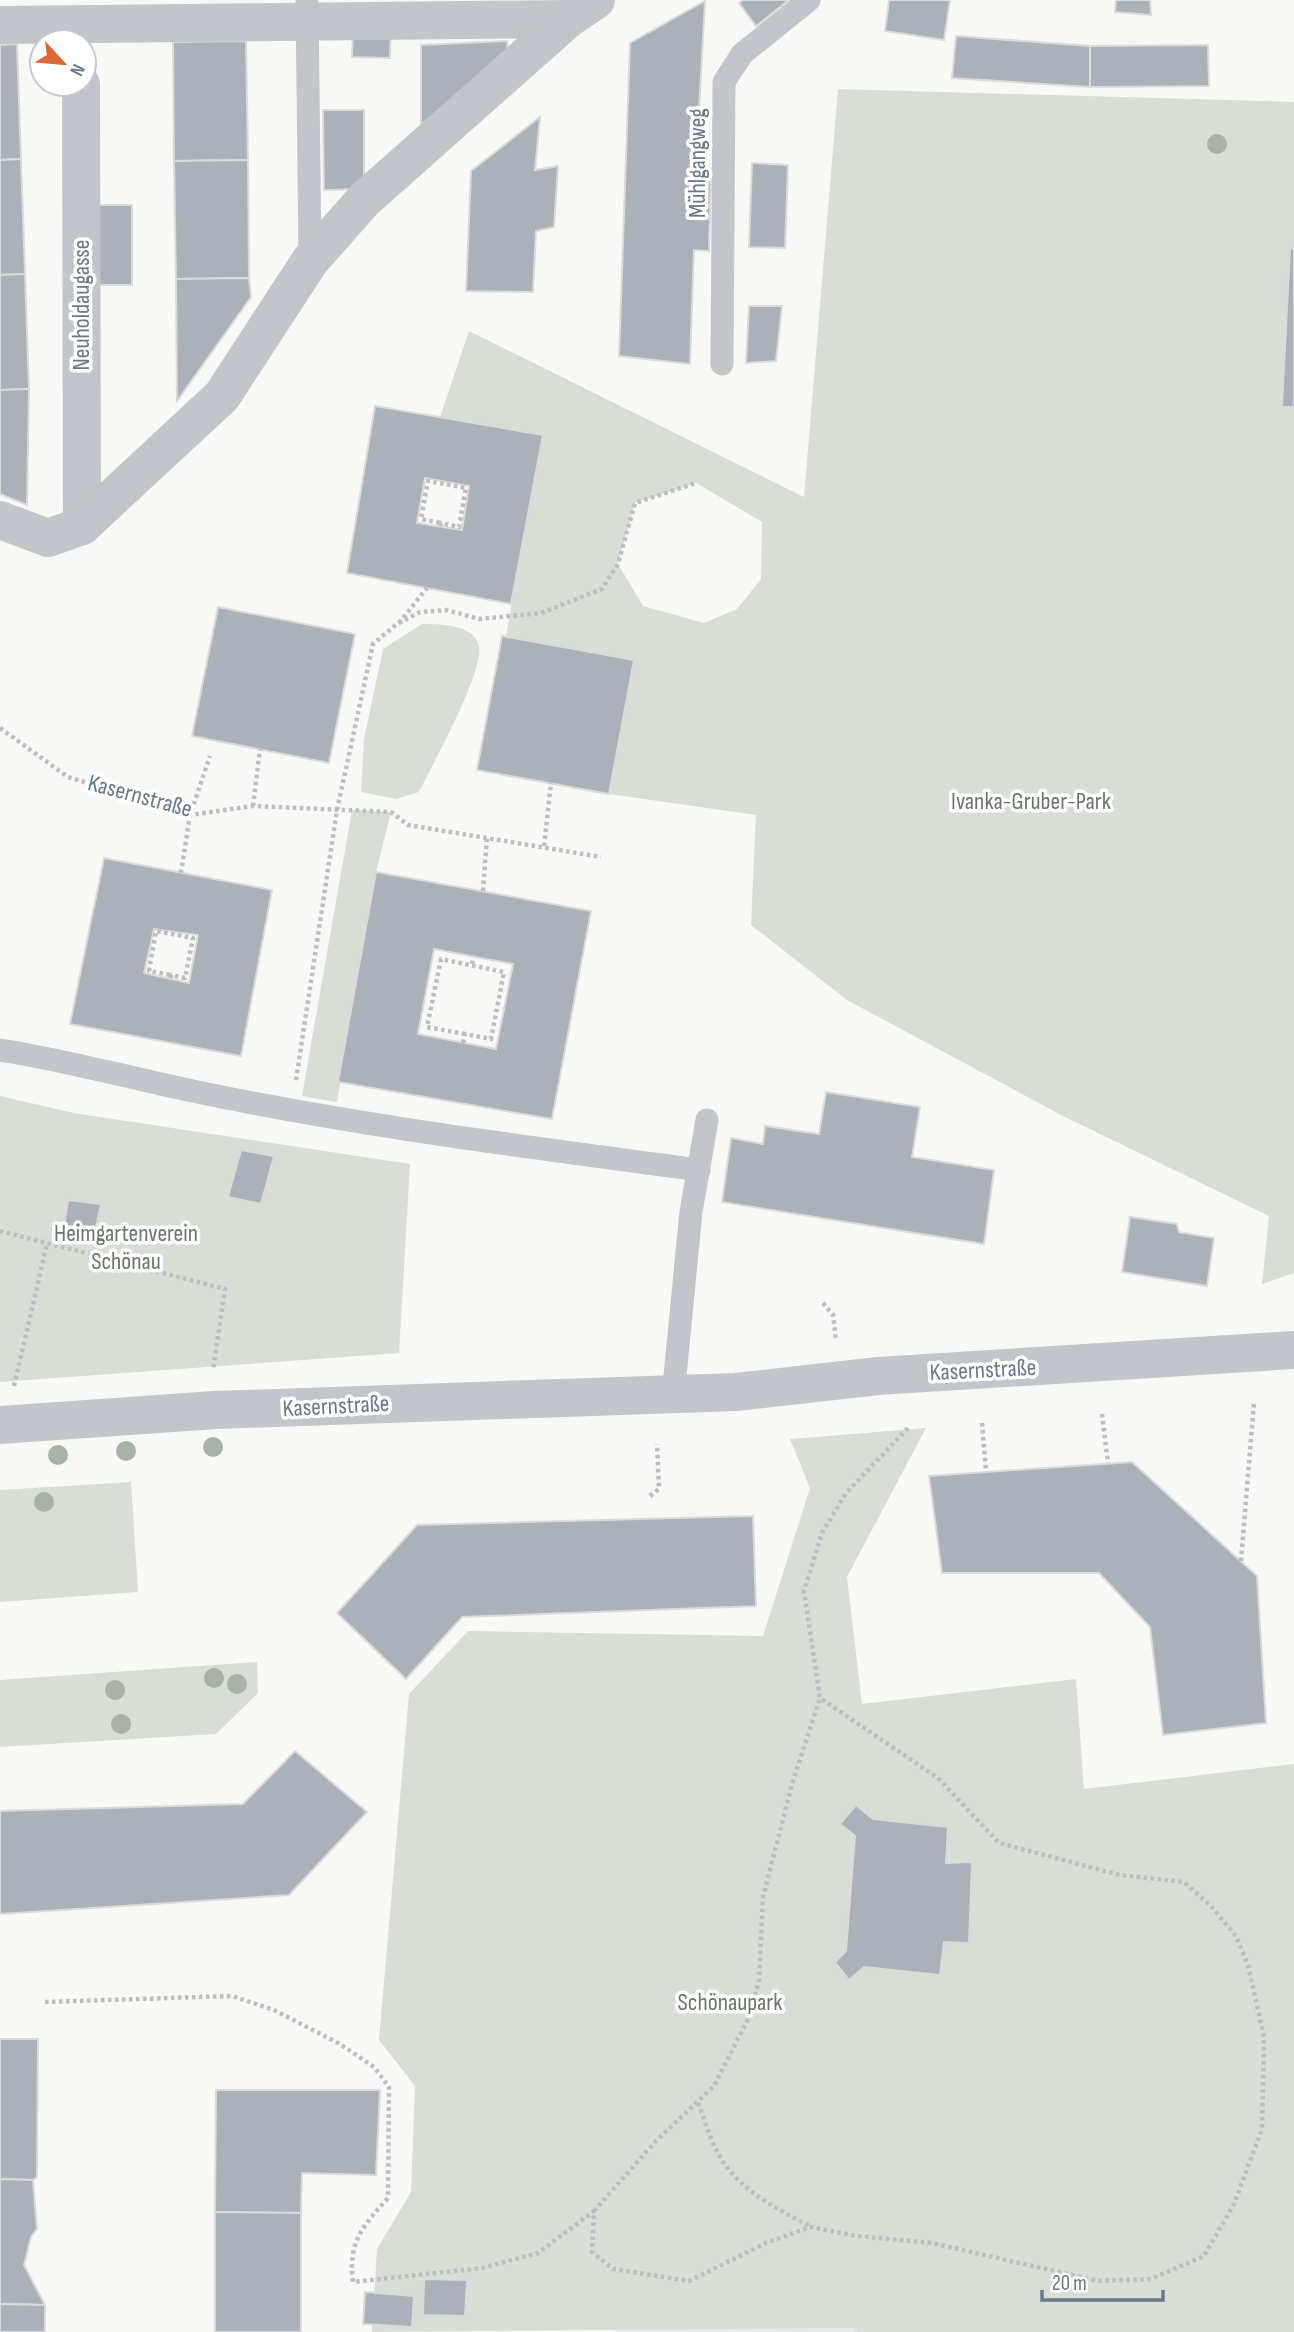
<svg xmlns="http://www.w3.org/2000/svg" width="1294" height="2332" viewBox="0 0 1294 2332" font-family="'Sofia Sans Condensed',sans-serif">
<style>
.built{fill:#e9eae9}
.green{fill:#d8ddd5;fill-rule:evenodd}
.building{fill:#abb1b8;stroke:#dadad8;stroke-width:2;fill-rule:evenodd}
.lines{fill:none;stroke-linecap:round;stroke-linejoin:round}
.path{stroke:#bcbec1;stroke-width:4.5;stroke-dasharray:3.5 3.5;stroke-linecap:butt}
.service{stroke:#c2c5c9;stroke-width:23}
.minor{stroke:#c2c5c9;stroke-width:38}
.tertiary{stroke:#c2c5c9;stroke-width:38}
.tree{fill:#a8b2a6}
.labels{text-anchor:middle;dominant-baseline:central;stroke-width:7;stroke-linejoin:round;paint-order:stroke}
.street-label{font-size:24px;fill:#697786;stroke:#fff}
.park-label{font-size:24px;fill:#667864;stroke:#fff}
</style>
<rect width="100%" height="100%" fill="#f8f9f6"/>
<polygon class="built" points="855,2328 857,2332 613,2332 622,2329"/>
<g class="green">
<path d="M838,89L1294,102V1273L1262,1284L1269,1216L1063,1116L847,1000L751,925L756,815L609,794L634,660L506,636L543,435L440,417L469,331L804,497ZM696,483L762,522L761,579L737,609L704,623L643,606L618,564L635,503Z"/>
<path d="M422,624C439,624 474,624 479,646C484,672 432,765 419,792L396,799L361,792L364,739L383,649Z"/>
<polygon points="352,810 391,812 376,872 337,1102 302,1096"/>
<polygon points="0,1096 74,1113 410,1164 399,1353 0,1382"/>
<polygon points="926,1428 847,1577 862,1704 1076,1679 1084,1789 1294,1764 1294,2332 857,2332 854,2328 372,2332 377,2249 411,2192 415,2086 379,2040 409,1694 468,1631 763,1636 810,1488 790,1439"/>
<polygon points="131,1482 138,1592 0,1602 0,1490"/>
<polygon points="257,1662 258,1693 216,1734 0,1747 0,1680"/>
</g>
<g class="building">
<polygon points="743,0 789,0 756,26 739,3"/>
<polygon points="889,0 950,0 944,40 885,31"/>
<polygon points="1116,0 1150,0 1151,15 1115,12"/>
<polygon points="705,1 696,166 711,169 709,251 694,250 690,364 619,356 630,43"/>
<polygon points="353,27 391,28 390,58 352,57"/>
<polygon points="956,36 1090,46 1090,87 952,78"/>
<polygon points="246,41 248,160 174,161 173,42"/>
<polygon points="507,41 509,62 421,124 421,45"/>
<polygon points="17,44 21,159 0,160 0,45"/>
<polygon points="1208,45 1209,86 1090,87 1090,46"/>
<polygon points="323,110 364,110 364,189 324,190"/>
<polygon points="540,117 535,170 558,166 554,227 536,231 533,292 466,291 471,171"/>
<polygon points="21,159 25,274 0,275 0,160"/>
<polygon points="248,160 249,278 176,279 174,161"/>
<polygon points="752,163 788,165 785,248 749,247"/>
<rect x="95" y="205" width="37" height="80"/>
<polygon points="1290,248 1294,249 1294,407 1282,407"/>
<polygon points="25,274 29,389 0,390 0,275"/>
<polygon points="249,278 251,297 177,401 176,279"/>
<polygon points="749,306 782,306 776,361 746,363"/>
<polygon points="29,389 27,505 0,494 0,390"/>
<path d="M375,406L543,435L511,604L347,573ZM425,478L469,486L462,530L417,523Z"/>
<polygon points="218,607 355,634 329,763 192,736"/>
<polygon points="502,636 634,660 609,794 477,770"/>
<path d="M104,858L272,890L241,1056L70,1024ZM154,929L198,935L189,983L144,973Z"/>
<path d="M376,872L591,911L552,1119L338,1082ZM434,949L513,964L496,1049L418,1034Z"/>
<polygon points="826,1092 920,1107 912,1157 994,1170 984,1244 722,1202 731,1138 763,1144 765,1126 819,1134"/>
<polygon points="241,1150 274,1156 261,1204 228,1197"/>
<polygon points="68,1200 101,1204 94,1237 63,1233"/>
<polygon points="1130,1217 1177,1224 1179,1232 1214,1238 1207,1286 1122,1272"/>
<polygon points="1132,1462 1257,1576 1266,1723 1163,1735 1150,1627 1099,1573 942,1573 929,1476"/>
<polygon points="753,1516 756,1606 462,1617 406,1679 337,1613 417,1525"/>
<polygon points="295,1751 367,1812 289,1895 0,1914 0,1811 243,1804"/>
<polygon points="856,1805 873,1819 948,1827 946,1863 972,1862 969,1943 944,1942 940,1975 864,1967 849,1980 835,1962 846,1951 855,1836 840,1824"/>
<polygon points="0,2039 38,2039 37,2177 33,2180 0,2179"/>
<polygon points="216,2090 380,2090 376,2175 302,2173 301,2213 215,2212"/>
<polygon points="0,2179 33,2180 37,2229 31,2237 24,2265 45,2305 0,2304"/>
<polygon points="215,2212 301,2213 301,2332 215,2332"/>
<polygon points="424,2279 467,2280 465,2316 423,2315"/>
<polygon points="365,2292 414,2296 412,2327 363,2324"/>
<polygon points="0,2304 45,2305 45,2332 0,2332"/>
</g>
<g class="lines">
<g class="path">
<polyline points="440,526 441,523 459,527 466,488 428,481 421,519 441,523"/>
<polyline points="399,623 427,588"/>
<polyline points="0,728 68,777 190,815 253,806 391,812 408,825 601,857"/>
<polyline points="253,806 260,749"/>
<polyline points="544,846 551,783"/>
<polyline points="181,873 190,815 210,756"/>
<polyline points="483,891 487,837"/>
<polyline points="472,964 474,957"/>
<polyline points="171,978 171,975 185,978 193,938 156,931 149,971 171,975"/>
<polyline points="463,1043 465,1034 491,1039 504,972 441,959 427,1027 465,1034"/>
<polyline points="296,1080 337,810 373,644 397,624 420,612 447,610 479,619 541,613 602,589 618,564 635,503 696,483"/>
<polyline points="0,1231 225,1289 213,1370"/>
<polyline points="823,1303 833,1315 836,1340"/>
<polyline points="14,1386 47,1244"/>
<polyline points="1102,1414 1108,1463"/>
<polyline points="982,1423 986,1471"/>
<polyline points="650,1496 659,1489 657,1444"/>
<polyline points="1241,1561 1254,1402"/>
<path d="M45,2002L232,1996L274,2010L340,2044L374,2067L389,2087L388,2198C362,2227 348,2242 353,2282L482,2268L538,2253L594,2211L592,2252L613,2269L689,2281L766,2243L810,2227L857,2236L932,2243L1098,2281L1151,2279L1204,2256L1234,2204L1262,2129L1264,2037L1248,1965L1236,1936L1211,1906L1184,1882L1120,1875L999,1843L938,1778L820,1698L804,1591L822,1533L846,1493L909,1427"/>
<path d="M698,2103C705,2120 710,2140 719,2155C738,2189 776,2209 810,2226"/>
<polyline points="594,2211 655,2142 714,2086 748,2019 759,1981 763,1897 792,1784 820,1698"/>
</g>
<g class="service">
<polyline points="307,0 310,261"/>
<polyline points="722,364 724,82 742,54 809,0"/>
<path d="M0,1050C72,1061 141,1081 212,1095C373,1128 536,1148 699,1170"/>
<polyline points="673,1396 691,1212 707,1120"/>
</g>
<g class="minor">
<polyline points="0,25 568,19"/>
<polyline points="81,84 82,526"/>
<polyline points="0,520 48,538 82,526 222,396 310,261 364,200 568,19 596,0"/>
</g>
<polyline class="tertiary" points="0,1425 215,1410 736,1392 878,1376 1294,1350"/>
</g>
<g class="tree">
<circle cx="1217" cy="144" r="10"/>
<circle cx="213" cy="1447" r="10"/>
<circle cx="126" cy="1451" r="10"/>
<circle cx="58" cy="1455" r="10"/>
<circle cx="44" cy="1502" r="10"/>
<circle cx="214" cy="1678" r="10"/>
<circle cx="237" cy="1684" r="10"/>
<circle cx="115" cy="1690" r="10"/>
<circle cx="121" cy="1724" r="10"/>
</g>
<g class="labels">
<g class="street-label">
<text transform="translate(697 163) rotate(-90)">Mühlgangweg</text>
<text transform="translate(81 305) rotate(-90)">Neuholdaugasse</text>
<text transform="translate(140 796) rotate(15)">Kasernstraße</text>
<text transform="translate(983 1370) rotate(-3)">Kasernstraße</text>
<text transform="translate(336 1406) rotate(-3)">Kasernstraße</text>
</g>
<g class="park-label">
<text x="1031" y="801">Ivanka-Gruber-Park</text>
<text x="126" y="1233">Heimgartenverein<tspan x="126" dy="28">Schönau</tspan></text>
<text x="730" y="2002">Schönaupark</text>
</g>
</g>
<g transform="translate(63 63) rotate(116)"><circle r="33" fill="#ffffff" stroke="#c3c9cf" stroke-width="2"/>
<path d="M0-5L12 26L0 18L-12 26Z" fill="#dc6833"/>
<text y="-10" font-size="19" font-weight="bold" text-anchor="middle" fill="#697786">N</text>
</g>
<path d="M1042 2290v10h121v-10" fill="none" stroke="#697786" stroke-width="3.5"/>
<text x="1052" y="2290" font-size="21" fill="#697786" stroke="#ffffff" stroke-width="5" paint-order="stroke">20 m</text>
</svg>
